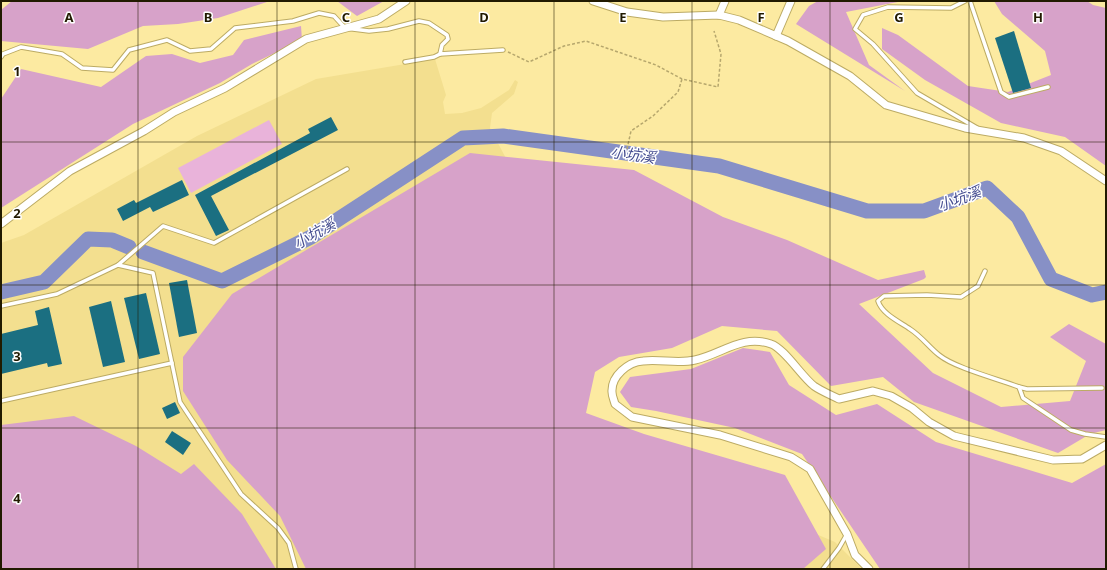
<svg xmlns="http://www.w3.org/2000/svg" width="1107" height="570" viewBox="0 0 1107 570" font-family="'Noto Sans','Noto Sans TC',sans-serif">
<style>
.built{fill:#f3df8f}
.green{fill:#e9b3da}
.forest{fill:#d7a2c9}
.lines{fill:none;stroke-linecap:round;stroke-linejoin:round}
.river{stroke:#8790c6;stroke-width:15}
.building{fill:#1b6f81}
.lane-casing{stroke:#bcab64;stroke-width:5.5}
.street-casing{stroke:#bcab64;stroke-width:9}
.path{stroke:#b6a76d;stroke-width:1.5;stroke-dasharray:3 2;stroke-linecap:butt}
.lane{stroke:#fff;stroke-width:3.5}
.street{stroke:#fff;stroke-width:7}
.grid{fill:none;stroke:#211a00;stroke-width:1;stroke-opacity:0.55}
.labels{text-anchor:middle;dominant-baseline:central;stroke-width:3;stroke-linejoin:round;paint-order:stroke}
.water-label{font-size:15px;font-style:italic;fill:#434b8f;stroke:#fff}
.grid-label{font-size:13px;text-anchor:middle;font-weight:bold;fill:#211a00;stroke:#fff;stroke-width:3;stroke-linejoin:round;paint-order:stroke}
</style>
<rect width="100%" height="100%" fill="#fceaa1"/>
<polygon class="built" points="435,59 446,95 443,102 445,114 462,113 481,108 509,90 515,80 518,82 514,94 492,113 490,128 590,318 569,431 835,542 862,569 1,569 1,243 24,235 197,136 316,79"/>
<polygon class="green" points="269,120 282,144 191,193 178,168"/>
<g class="forest">
<polygon points="12,1 270,1 218,18 178,24 143,26 88,49 1,41 1,10"/>
<polygon points="337,1 384,1 357,16"/>
<polygon points="818,1 903,1 846,12 869,65 905,91 796,24 809,6"/>
<polygon points="994,1 1087,1 1093,5 1106,8 1106,166 1065,137 1001,123 925,80 882,49 882,28 898,35 968,86 1008,92 1051,75 1045,51 1002,14"/>
<polygon points="301,26 302,40 252,64 220,83 133,124 1,208 1,99 21,69 101,87 146,56 172,54 200,63 233,55 244,40"/>
<polygon points="470,153 634,170 723,217 787,240 878,280 924,270 926,277 924,279 859,304 933,373 1001,407 1070,401 1086,361 1050,337 1069,324 1106,344 1106,430 1090,434 1058,453 914,402 883,377 831,386 777,331 722,326 672,348 619,357 595,372 586,413 644,434 785,475 826,549 803,569 306,569 280,516 227,460 183,391 183,357 232,294"/>
<polygon points="743,348 770,352 789,385 836,415 877,404 936,442 1072,483 1106,464 1106,569 880,569 802,454 735,428 656,411 631,407 620,392 630,377 691,369"/>
<polygon points="74,416 136,446 181,474 194,464 242,514 276,569 1,569 1,425"/>
</g>
<g class="lines">
<g class="river">
<polyline points="143,252 222,281 311,237 463,138 503,136 719,166 867,211 924,211 987,188 1018,217 1051,279 1092,295 1106,292"/>
<polyline points="1,292 44,282 88,239 112,240 129,247"/>
</g>
</g>
<g class="building">
<polygon points="1014,31 1031,88 1013,93 995,38"/>
<polygon points="331,117 338,130 211,196 229,230 216,236 195,195 310,133 308,129"/>
<polygon points="182,180 189,195 153,212 150,207 123,221 117,209 134,200 136,203"/>
<polygon points="187,280 197,333 179,337 169,283"/>
<polygon points="146,293 160,354 139,359 124,298"/>
<polygon points="111,301 125,362 103,367 89,307"/>
<polygon points="49,307 62,364 48,367 47,363 1,374 1,334 38,325 35,311"/>
<polygon points="175,402 180,413 167,419 162,408"/>
<polygon points="172,431 191,443 183,455 165,442"/>
</g>
<g class="lines">
<defs>
<g id="lane">
<polyline points="965,1 951,8 888,7 863,15 855,29 873,44 917,93 977,128"/>
<polyline points="970,1 1001,92 1009,97 1048,87"/>
<polyline points="1,57 3,54 21,47 62,54 82,68 113,70 129,50 167,40 190,51 211,49 235,28 293,21 319,13 334,16 345,28 369,31 388,29 419,21 429,23 447,35 448,39 442,45 440,54 503,50"/>
<polyline points="405,62 434,57 440,54"/>
<polyline points="118,265 163,226 214,243 347,169"/>
<path d="M985,271L978,286L961,297L927,295L884,296L878,301C882,314 900,322 910,329C921,336 929,347 939,355C955,368 998,379 1019,387L1023,398L1071,430L1085,434L1106,437"/>
<polyline points="1,306 57,294 118,265 153,273 180,402 241,494 278,528 289,543 296,569"/>
<polyline points="1019,387 1027,389 1102,388"/>
<polyline points="1,401 172,363"/>
<polyline points="823,569 839,548 847,534"/>
</g>
<g id="street">
<polyline points="593,1 627,12 663,17 719,15 739,20 788,41 850,76 886,105 965,128 1024,138 1061,151 1106,181"/>
<polyline points="719,15 725,1"/>
<polyline points="776,36 791,1"/>
<polyline points="1,224 70,171 144,131 174,112 225,88 306,39 379,19 406,1"/>
<path d="M869,569L855,555L847,534L810,469L791,457L720,435L632,417L615,404C614,400 612,396 612,392C611,376 628,362 643,361C661,359 678,364 695,360C722,354 742,334 771,344C784,348 802,377 814,386C821,391 831,395 839,399L873,391L891,396L912,408L929,422L954,436L1053,460L1082,459L1106,445"/>
</g>
</defs>
<use href="#lane" class="lane-casing"/>
<use href="#street" class="street-casing"/>
<g class="path">
<polyline points="508,52 529,62 564,46 586,41 656,65 682,79 718,87 721,54 714,31"/>
<polyline points="627,149 631,131 653,116 678,92 682,79"/>
</g>
<use href="#lane" class="lane"/>
<use href="#street" class="street"/>
</g>
<path class="grid" d="M138,1V569M277,1V569M415,1V569M554,1V569M692,1V569M830,1V569M969,1V569M1,142H1106M1,285H1106M1,428H1106"/>
<g class="labels">
<g class="water-label">
<text transform="translate(633 154) rotate(8)">小坑溪</text>
<text transform="translate(959 198) rotate(-20)">小坑溪</text>
<text transform="translate(314 233) rotate(-30)">小坑溪</text>
</g>
</g>
<g class="grid-label">
<text x="69" y="22">A</text>
<text x="208" y="22">B</text>
<text x="346" y="22">C</text>
<text x="484" y="22">D</text>
<text x="623" y="22">E</text>
<text x="761" y="22">F</text>
<text x="899" y="22">G</text>
<text x="1038" y="22">H</text>
<text x="17" y="76">1</text>
<text x="17" y="218">2</text>
<text x="17" y="361">3</text>
<text x="17" y="503">4</text>
</g>
<rect width="1107" height="570" fill="none" stroke="#211a00" stroke-width="4"/>
</svg>
